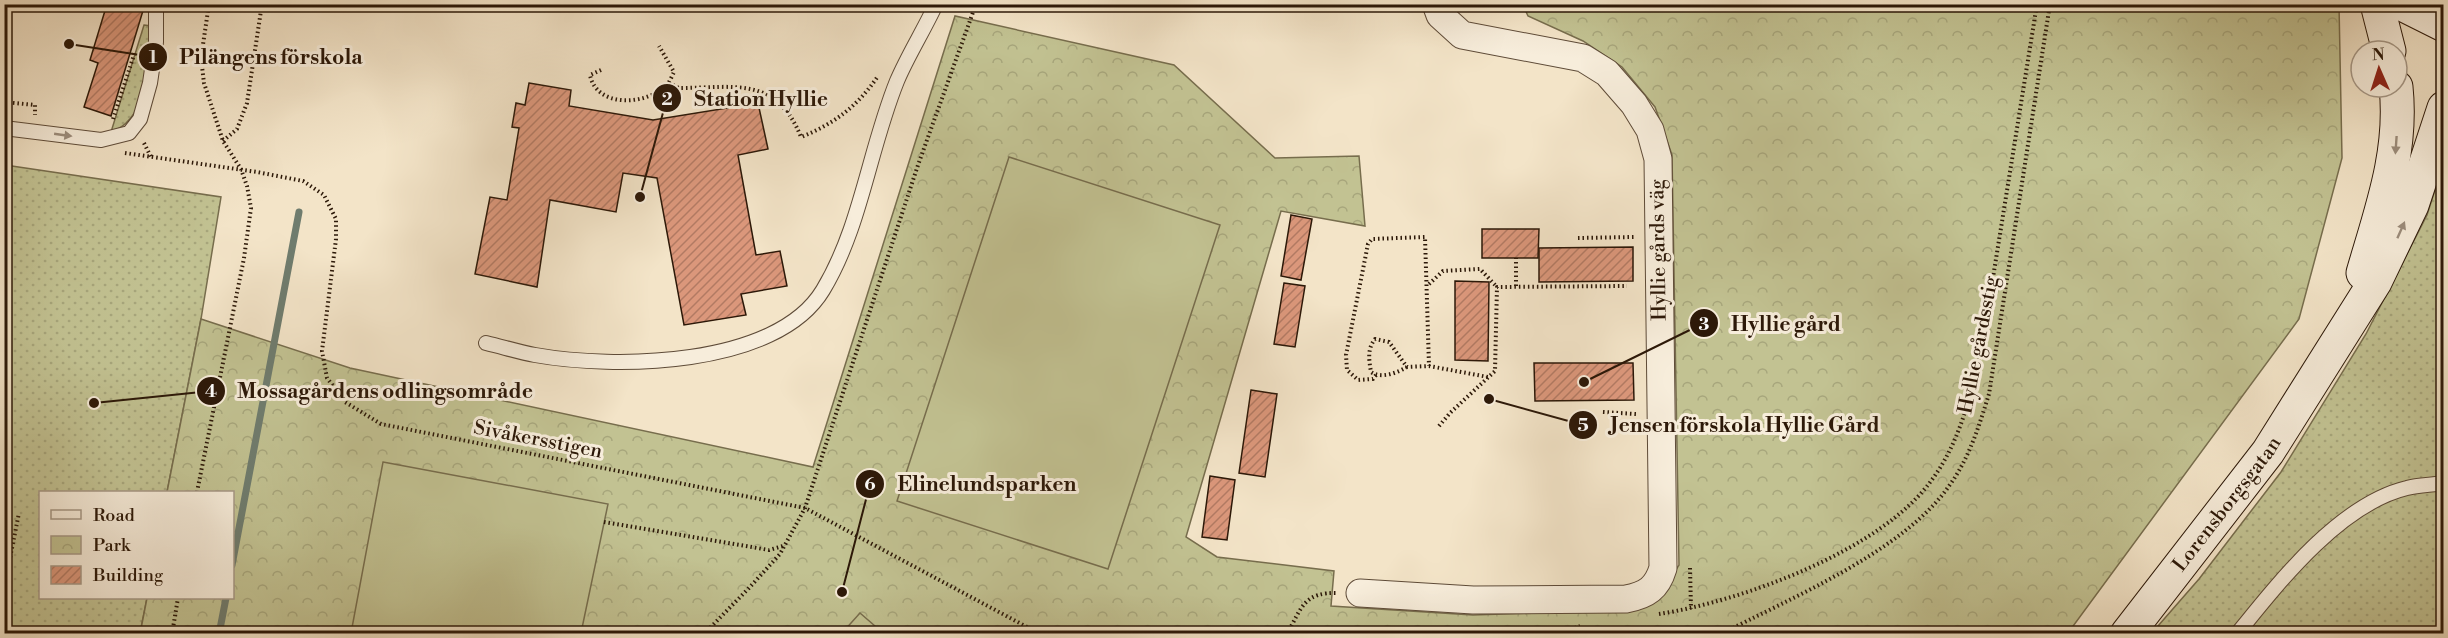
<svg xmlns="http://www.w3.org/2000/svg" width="2448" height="638" viewBox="0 0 2448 638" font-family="'Libre Bodoni',serif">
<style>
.grass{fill:url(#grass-dots);stroke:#776d4d;stroke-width:1.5}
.park{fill:url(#park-crowns);stroke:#776d4d;stroke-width:1.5}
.pitch{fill:#c2c292;stroke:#776d4d;stroke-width:1.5}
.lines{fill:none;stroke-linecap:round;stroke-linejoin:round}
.stream{stroke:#6f7c6e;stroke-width:7}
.building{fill:url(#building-hatch);stroke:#2c1808;stroke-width:1.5}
.service-casing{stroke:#5e4b38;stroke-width:16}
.minor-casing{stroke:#5e4b38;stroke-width:29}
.secondary-casing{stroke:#2c1808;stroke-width:35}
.path{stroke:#2c1808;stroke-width:4;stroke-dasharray:1.5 3;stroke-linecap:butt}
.service{stroke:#f7eddb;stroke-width:14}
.minor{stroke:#f7eddb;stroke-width:27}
.secondary{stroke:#f7eddb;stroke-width:33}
.oneway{fill:#9c8d7c}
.labels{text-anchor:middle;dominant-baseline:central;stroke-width:6;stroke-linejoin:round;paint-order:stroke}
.street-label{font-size:20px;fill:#2c1808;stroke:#f7eddb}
.leader{fill:none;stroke:#2c1808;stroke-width:2}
.callout-dot{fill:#2c1808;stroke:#f7eddb;stroke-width:2}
.mark-label{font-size:18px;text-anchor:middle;font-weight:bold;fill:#fff}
.callout-label{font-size:21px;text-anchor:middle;font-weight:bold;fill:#2c1808;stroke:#f7eddb;stroke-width:6;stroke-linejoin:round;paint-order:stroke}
</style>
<defs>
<pattern id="grass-dots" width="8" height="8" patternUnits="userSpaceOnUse" patternTransform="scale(1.5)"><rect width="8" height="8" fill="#c2c292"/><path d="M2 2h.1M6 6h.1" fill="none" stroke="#a7a67c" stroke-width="1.8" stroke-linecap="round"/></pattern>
<pattern id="park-crowns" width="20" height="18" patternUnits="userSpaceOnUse" patternTransform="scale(1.5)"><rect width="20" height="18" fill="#c2c292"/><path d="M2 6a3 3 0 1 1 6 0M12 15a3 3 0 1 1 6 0" fill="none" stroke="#a7a67c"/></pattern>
<pattern id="building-hatch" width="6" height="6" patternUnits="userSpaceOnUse" patternTransform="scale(1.5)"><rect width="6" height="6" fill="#db977b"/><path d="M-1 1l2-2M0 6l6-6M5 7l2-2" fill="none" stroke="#b27a63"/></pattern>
</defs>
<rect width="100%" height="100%" fill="#f3e4c8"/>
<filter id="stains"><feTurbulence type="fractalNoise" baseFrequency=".00333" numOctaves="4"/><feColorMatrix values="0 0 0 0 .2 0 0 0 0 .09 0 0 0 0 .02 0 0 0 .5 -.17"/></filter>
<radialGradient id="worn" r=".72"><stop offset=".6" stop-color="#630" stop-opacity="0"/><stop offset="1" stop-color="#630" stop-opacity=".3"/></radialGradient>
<g class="grass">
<path d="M144,25L151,26C148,60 150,119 111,132Z"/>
<polygon points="5,165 221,197 201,319 167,492 40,492 40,598 147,598 140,633 5,633"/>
<polygon points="2443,165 2443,633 2151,634 2199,579 2281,472 2366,334 2427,215"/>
</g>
<polygon class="park" points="1523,5 2339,5 2342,158 2299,319 2068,633 140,634 147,598 232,598 232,492 167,492 201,319 350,368 813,467 955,16 1174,65 1275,158 1359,156 1365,226 1281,211 1186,537 1217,557 1334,571 1331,606 1473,615 1636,610 1659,597 1679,565 1672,155 1655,107 1622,67 1583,41 1528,16"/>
<g class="pitch">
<polygon points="1009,157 1220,225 1108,569 897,501"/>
<polygon points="383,462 608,504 581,633 351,633"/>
<polygon points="860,613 883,633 842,633"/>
</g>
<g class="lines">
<g class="stream">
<polyline points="232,565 299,212"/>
<polyline points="219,634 226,598"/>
</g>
</g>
<g class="building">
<polygon points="107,4 145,4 111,116 84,107 98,63 90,60"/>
<polygon points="529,83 571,90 569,106 653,120 758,103 768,149 738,155 756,255 780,251 787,286 741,294 746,315 684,325 657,178 623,173 616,212 550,200 537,287 475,274 490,197 507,200 519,128 512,127 516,103 525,105"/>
<polygon points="1291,215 1312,219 1301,280 1281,276"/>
<polygon points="1482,229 1539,229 1538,258 1482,258"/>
<polygon points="1633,247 1633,281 1539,282 1539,248"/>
<polygon points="1455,281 1489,282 1488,361 1455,360"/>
<polygon points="1284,283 1305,286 1295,347 1274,344"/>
<polygon points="1534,363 1633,363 1634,400 1535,401"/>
<polygon points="1251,390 1277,394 1265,477 1239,473"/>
<polygon points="1210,476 1235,480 1227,540 1202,537"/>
</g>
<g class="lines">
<defs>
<g id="service">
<polyline points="4,128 101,140 129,133 140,119 150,83 156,42 156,4"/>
<path d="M486,343C503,347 519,352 535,355C613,369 776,368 823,290C861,227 869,150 897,81C908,55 924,30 936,4"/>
<path d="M2237,634C2279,582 2340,504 2407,488C2418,485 2432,485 2444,483"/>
</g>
<path id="minor" d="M1360,593L1473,600L1626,599C1647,595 1657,588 1663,568L1658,159L1650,130L1634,104L1607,73L1583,58L1462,35L1440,15L1436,4"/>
<g id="secondary">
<polyline points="2377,4 2389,51"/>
<polyline points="2402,4 2444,25"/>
<path d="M2363,273C2381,211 2403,152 2396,87"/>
<path id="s1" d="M2127,634L2268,452L2375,282L2412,205L2444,108"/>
</g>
</defs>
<use href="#service" class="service-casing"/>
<use href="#minor" class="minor-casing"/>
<use href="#secondary" class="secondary-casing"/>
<g class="path">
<path d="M601,70L590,75C597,109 647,105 667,85C670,81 672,76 674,72L659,46"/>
<path d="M669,83L679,88C735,88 776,75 801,137C834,124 858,106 878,76"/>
<polyline points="4,102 35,105 35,115"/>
<polyline points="113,119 135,52"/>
<polyline points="223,141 237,129 247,103 262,4"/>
<polyline points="144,143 151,157"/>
<polyline points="125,153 257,172 303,181 324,195 336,219 336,239 322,351 327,378 345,402 381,424 805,508 1040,634"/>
<polyline points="1578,238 1634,237"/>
<polyline points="1429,284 1443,271 1480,269 1497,287"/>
<polyline points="1516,286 1516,258"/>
<path d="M1407,367C1397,373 1381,379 1371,372C1369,360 1367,349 1375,339L1389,342L1407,367L1429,366L1488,377"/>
<polyline points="1376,375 1373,379 1358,380 1347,370 1346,355 1368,244 1372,239 1425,237 1429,366"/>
<polyline points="1603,412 1636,414"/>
<polyline points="1439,426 1450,413 1495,371 1497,287 1627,286"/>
<polyline points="197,492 244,258 251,208 247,186 241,169 223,141 204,83 201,58 209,4"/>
<polyline points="604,522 769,550 783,546"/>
<polyline points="1690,568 1691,609"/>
<polyline points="4,588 19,513"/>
<path d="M1659,614C1742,601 1880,551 1931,481C1961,441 1971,393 1982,346L2037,4"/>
<polyline points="172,634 178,598"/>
<polyline points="704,634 749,588 780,554 805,508 918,165 976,4"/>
<path d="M1287,634C1302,607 1304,592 1338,593"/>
<polyline points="1558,634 1580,626"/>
<path d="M1721,634C1791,598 1904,551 1949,486C1969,459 1979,426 1989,394L2050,4"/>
</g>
<use href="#service" class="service"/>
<use href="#minor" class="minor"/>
<use href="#secondary" class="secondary"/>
</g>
<defs><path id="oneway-solid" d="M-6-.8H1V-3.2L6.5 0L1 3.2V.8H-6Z" transform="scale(1.5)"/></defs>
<g class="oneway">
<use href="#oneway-solid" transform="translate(63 135) rotate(8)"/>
<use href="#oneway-solid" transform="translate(2396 145) rotate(94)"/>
<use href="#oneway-solid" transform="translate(2401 230) rotate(-66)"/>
</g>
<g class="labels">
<g class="street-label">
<text transform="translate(1659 250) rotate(-91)">Hyllie gårds väg</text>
<text transform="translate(1979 345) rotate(-79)">Hyllie gårdsstig</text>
<text transform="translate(538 440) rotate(11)">Sivåkersstigen</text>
<text stroke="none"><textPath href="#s1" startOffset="164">Lorensborgsgatan</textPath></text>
</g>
</g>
<path class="leader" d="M69 44L153 57M640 197L667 98M1584 382L1704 323M94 403L211 391M1489 399L1583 425M842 592L870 484"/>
<g class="callout-dot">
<circle cx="69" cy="44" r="6"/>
<circle cx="640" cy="197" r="6"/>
<circle cx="1584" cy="382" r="6"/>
<circle cx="94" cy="403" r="6"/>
<circle cx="1489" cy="399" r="6"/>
<circle cx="842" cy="592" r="6"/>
<circle cx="153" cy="57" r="15"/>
<circle cx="667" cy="98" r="15"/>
<circle cx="1704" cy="323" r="15"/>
<circle cx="211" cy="391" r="15"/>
<circle cx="1583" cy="425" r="15"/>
<circle cx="870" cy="484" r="15"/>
</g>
<g class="mark-label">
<text x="153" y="63">1</text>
<text x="667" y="105">2</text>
<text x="1704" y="330">3</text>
<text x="211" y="397">4</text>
<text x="1583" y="431">5</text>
<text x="870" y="490">6</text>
</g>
<g class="callout-label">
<text x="271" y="64">Pilängens förskola</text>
<text x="761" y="106">Station Hyllie</text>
<text x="1786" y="331">Hyllie gård</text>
<text x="385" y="398">Mossagårdens odlingsområde</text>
<text x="1745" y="432">Jensen förskola Hyllie Gård</text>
<text x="987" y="491">Elinelundsparken</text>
</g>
<rect width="2448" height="638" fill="none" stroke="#f3e4c8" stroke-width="24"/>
<rect x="6" y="6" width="2436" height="626" fill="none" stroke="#2c1808" stroke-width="3"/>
<rect x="12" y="12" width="2424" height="614" fill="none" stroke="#2c1808" stroke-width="1.5"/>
<rect x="39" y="491" width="195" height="108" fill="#f7eddb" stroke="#a69887" stroke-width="1.5"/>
<rect x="51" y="510" width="30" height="9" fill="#f7eddb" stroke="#a69887" stroke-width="1.5"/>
<text x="93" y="521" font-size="18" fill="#2c1808">Road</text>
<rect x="51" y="536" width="30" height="18" fill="url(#park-crowns)" stroke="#a69887" stroke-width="1.5"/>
<text x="93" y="551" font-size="18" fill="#2c1808">Park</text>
<rect x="51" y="566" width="30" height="18" fill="url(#building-hatch)" stroke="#a69887" stroke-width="1.5"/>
<text x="93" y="581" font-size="18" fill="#2c1808">Building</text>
<g transform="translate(2379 69) rotate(357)"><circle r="28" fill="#f7eddb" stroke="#a69887" stroke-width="1.5"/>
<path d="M0-4.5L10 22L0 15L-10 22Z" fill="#8f2418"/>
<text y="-9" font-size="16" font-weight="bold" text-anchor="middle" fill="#2c1808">N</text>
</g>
<rect width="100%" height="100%" filter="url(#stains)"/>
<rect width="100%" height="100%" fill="url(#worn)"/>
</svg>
